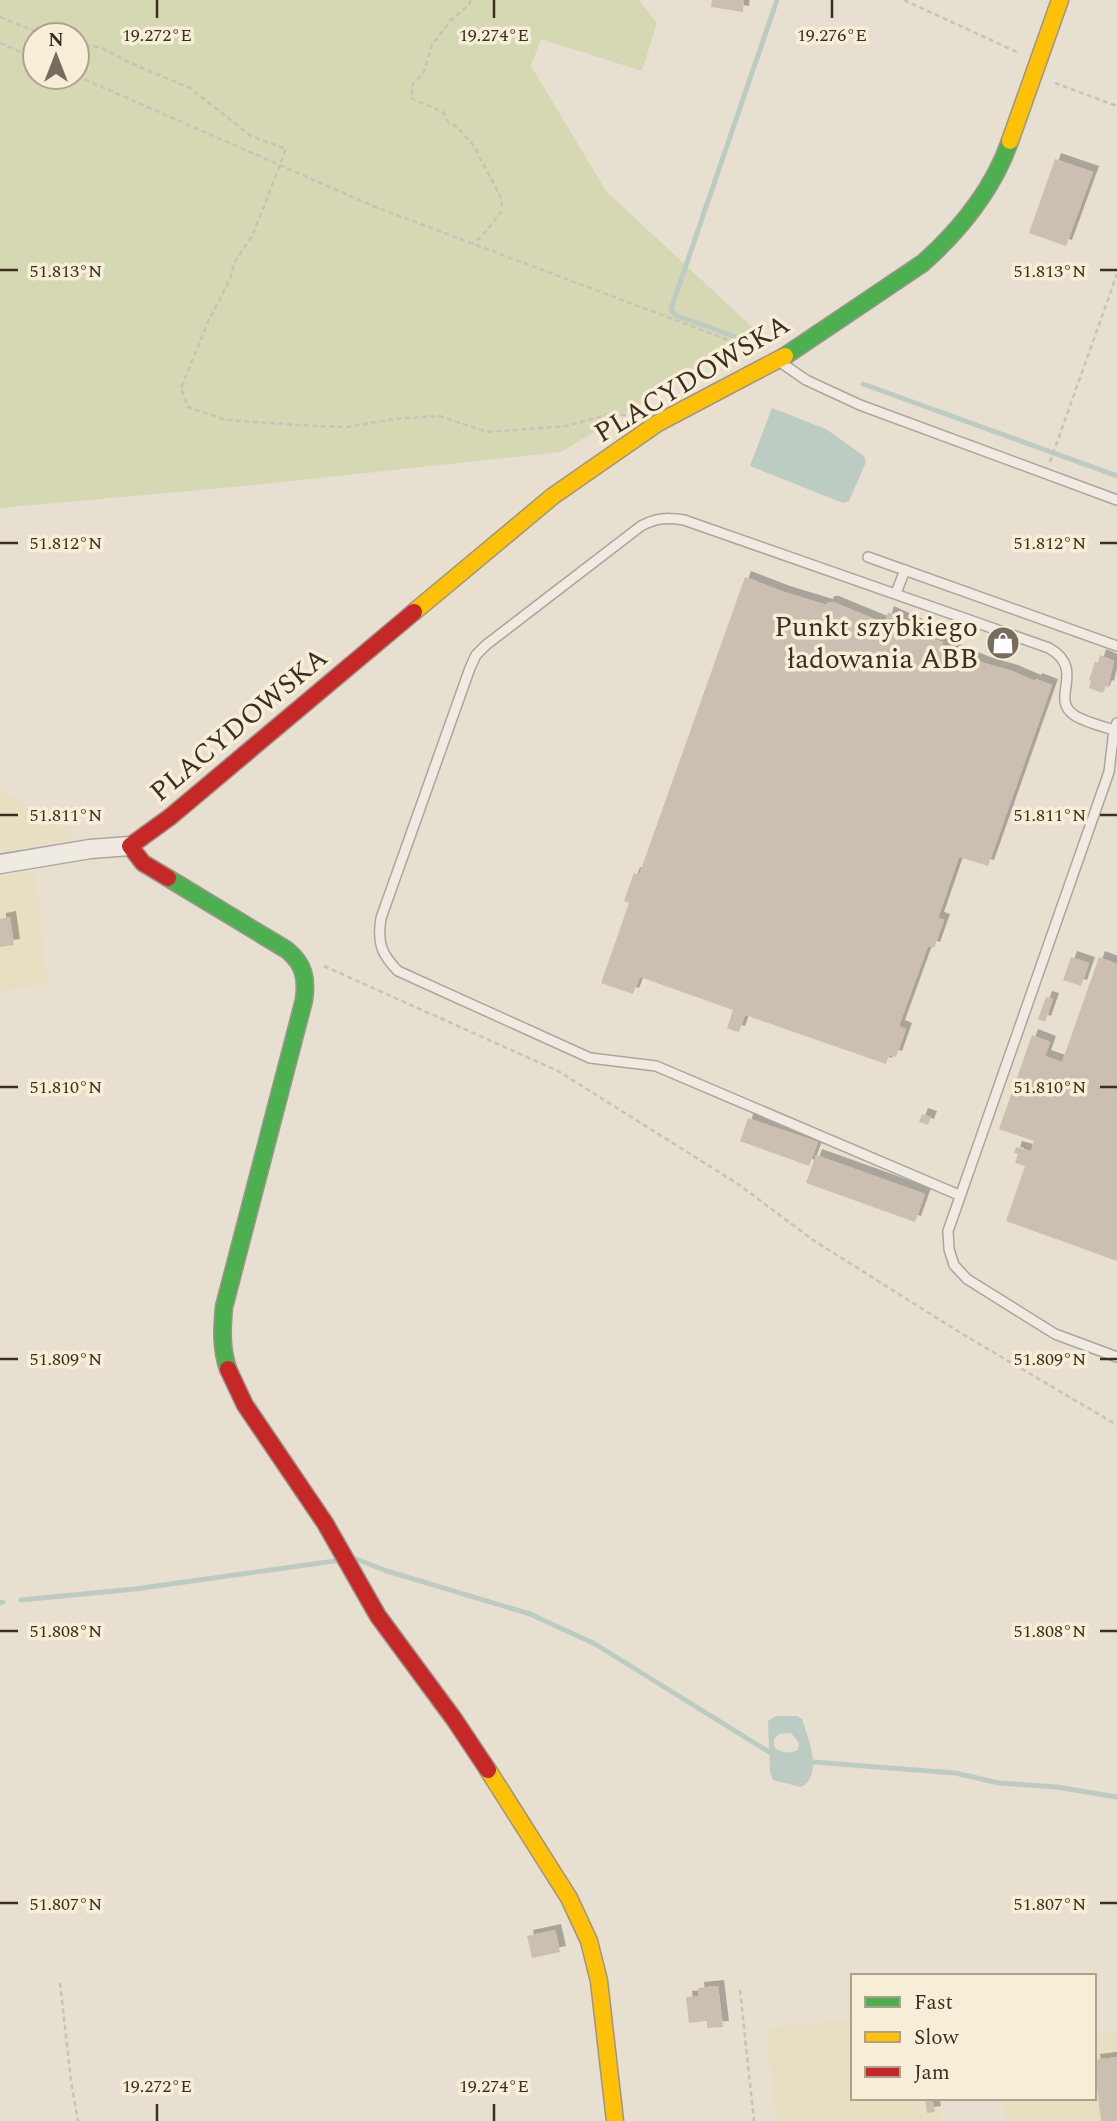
<svg xmlns="http://www.w3.org/2000/svg" width="1117" height="2121" viewBox="0 0 1117 2121" font-family="Spectral,serif">
<style>
.farmland{fill:#e6dfc2}
.green{fill:#d6d7b3;fill-rule:evenodd}
.water{fill:#bcccc2;fill-rule:evenodd}
.lines{fill:none;stroke-linecap:round;stroke-linejoin:round}
.stream{stroke:#bcccc2;stroke-width:5}
.building{fill:#cbbfb2;filter:url(#shadow)}
.lane-casing{stroke:#ada599;stroke-width:12}
.street-casing{stroke:#ada599;stroke-width:21}
.fast-casing{stroke:#9c958a;stroke-width:19}
.slow-casing{stroke:#9c958a;stroke-width:19}
.jam-casing{stroke:#9c958a;stroke-width:19}
.path{stroke:#c8c2b9;stroke-width:2.5;stroke-dasharray:5 3.5;stroke-linecap:butt}
.lane{stroke:#efebe3;stroke-width:9}
.street{stroke:#efebe3;stroke-width:18}
.fast{stroke:#4caf50;stroke-width:16}
.slow{stroke:#ffc107;stroke-width:16}
.jam{stroke:#c62828;stroke-width:16}
.ticks{fill:none;stroke:#3d2e20;stroke-width:2.5}
.labels{text-anchor:middle;dominant-baseline:central;stroke-width:7;stroke-linejoin:round;paint-order:stroke}
.street-label{font-size:28px;fill:#3d2e20;stroke:#f7eed8}
.poi-label{font-size:28px;fill:#3d2e20;stroke:#f7eed8;text-anchor:end}
.ticks-label{font-size:18px;text-anchor:middle;fill:#3d2e20;stroke:#f7eed8;stroke-width:7;stroke-linejoin:round;paint-order:stroke}
</style>
<defs>
<filter id="shadow"><feDropShadow dx="6" dy="-6" stdDeviation="0" flood-color="#0004"/></filter>
</defs>
<rect width="100%" height="100%" fill="#e7e0d1"/>
<g class="farmland">
<polygon points="0,789 80,838 0,852"/>
<polygon points="35,871 47,985 0,991 0,876"/>
<polygon points="853,2019 853,2098 939,2098 941,2121 776,2121 766,2028"/>
<polygon points="1117,2031 1117,2121 1006,2121 1003,2098 1094,2098 1094,2034"/>
</g>
<path class="green" d="M0,0H639L657,23L642,71L541,39L531,66L606,191L765,339L726,352L561,452L245,486L0,508ZM35,35H77V77H35Z"/>
<g class="water">
<polygon points="772,408 826,429 864,456 866,462 849,501 843,503 750,466"/>
<path d="M776,1716H797L802,1719C808,1738 824,1775 801,1787L773,1780L770,1772L768,1721ZM791,1733L799,1743L798,1750C790,1754 780,1753 774,1747V1739L779,1734Z"/>
</g>
<g class="lines">
<g class="stream">
<polyline points="761,346 675,315 671,309 777,0"/>
<polyline points="863,384 1117,476"/>
<polyline points="356,1559 387,1571 530,1614 595,1644 769,1752"/>
<polyline points="21,1600 135,1589 335,1561"/>
<polyline points="0,1603 3,1602"/>
<polyline points="813,1762 955,1773 999,1783 1057,1787 1117,1797"/>
</g>
</g>
<g class="building">
<polygon points="712,0 744,0 743,12 711,7"/>
<polygon points="1055,159 1093,172 1066,246 1029,233"/>
<polygon points="745,577 784,592 827,605 828,602 833,602 879,621 885,622 888,612 917,625 914,633 940,641 943,642 942,645 984,663 1012,671 1035,681 1036,679 1052,685 988,866 959,857 938,918 944,920 934,948 928,946 899,1026 906,1029 896,1057 889,1055 886,1064 745,1015 739,1032 735,1031 727,1028 733,1010 640,977 633,994 601,983 629,903 624,901 634,873 639,875"/>
<polygon points="1100,655 1114,661 1108,687 1106,686 1103,693 1089,688 1091,681 1089,680 1095,662 1098,662"/>
<polygon points="10,917 14,945 0,947 0,919"/>
<polygon points="1071,957 1089,963 1081,986 1063,980"/>
<polygon points="1099,957 1117,964 1117,1261 1006,1221 1025,1166 1015,1163 1018,1154 1014,1153 1016,1147 1031,1151 1034,1141 999,1129 1032,1035 1050,1042 1045,1056 1062,1062"/>
<polygon points="1046,997 1053,999 1045,1022 1038,1019"/>
<polygon points="922,1114 931,1117 928,1125 919,1122"/>
<polygon points="748,1118 818,1142 809,1166 740,1141"/>
<polygon points="816,1155 925,1194 915,1222 806,1183"/>
<polygon points="555,1930 560,1952 532,1958 527,1936"/>
<polygon points="718,1986 723,2027 707,2028 707,2021 689,2023 686,1997 699,1996 698,1988"/>
<polygon points="1117,2057 1117,2121 1101,2121 1094,2060"/>
<polygon points="925,2098 932,2098 935,2112 927,2113"/>
</g>
<g class="lines">
<defs>
<g id="lane">
<polyline points="783,364 806,380 860,405 1117,500"/>
<polyline points="868,557 1117,646"/>
<polyline points="896,593 905,570"/>
<polyline points="1117,723 1114,730 1109,772 948,1231 949,1249 954,1265 967,1279 1055,1334 1117,1357"/>
<path d="M959,1195L656,1066L590,1058L398,971C381,954 377,942 381,918L470,668L476,655L486,645L641,526C656,518 667,517 684,520L1049,648C1087,670 1049,698 1074,715C1084,722 1105,727 1117,731"/>
</g>
<polyline id="street" points="0,864 90,849 130,846"/>
<g id="fast">
<path d="M785,356L923,263C961,229 993,190 1010,141"/>
<path d="M168,878L287,950C304,964 307,978 304,1000L224,1307C222,1329 221,1348 228,1369"/>
</g>
<g id="slow">
<polyline points="1010,141 1060,0"/>
<polyline points="414,612 553,496 658,423 785,356"/>
<polyline points="488,1770 569,1898 589,1941 599,1981 615,2121"/>
</g>
<g id="jam">
<polyline points="168,878 143,863 130,846 170,817 414,612"/>
<polyline points="228,1369 245,1405 325,1523 378,1616 454,1719 488,1770"/>
</g>
</defs>
<use href="#lane" class="lane-casing"/>
<use href="#street" class="street-casing"/>
<use href="#fast" class="fast-casing"/>
<use href="#slow" class="slow-casing"/>
<use href="#jam" class="jam-casing"/>
<g class="path">
<polyline points="471,0 468,6 451,20 432,45 423,74 413,84 411,98 443,112 448,122 457,127 474,146 502,200 501,212 482,236 473,243"/>
<polyline points="904,0 1019,53"/>
<polyline points="0,17 44,35"/>
<polyline points="0,43 35,58"/>
<polyline points="77,43 102,48 128,62 190,88 251,136 286,149 253,234 234,263 230,279 208,322 181,388 188,407 226,420 315,426 348,427 393,419 439,416 487,432 566,426 614,413 631,417"/>
<polyline points="77,76 373,206 752,349"/>
<polyline points="1055,83 1117,106"/>
<polyline points="1050,462 1117,274"/>
<polyline points="324,966 558,1071 738,1184 813,1240 959,1332 1117,1425"/>
<polyline points="60,1983 71,2081 78,2121"/>
<polyline points="740,1990 754,2121"/>
</g>
<use href="#lane" class="lane"/>
<use href="#street" class="street"/>
<use href="#fast" class="fast"/>
<use href="#slow" class="slow"/>
<use href="#jam" class="jam"/>
</g>
<path class="ticks" d="M157,0V18M494,0V18M832,0V18M0,270H18M1100,270H1117M0,543H18M1100,543H1117M0,815H18M1100,815H1117M0,1087H18M1100,1087H1117M0,1359H18M1100,1359H1117M0,1631H18M1100,1631H1117M0,1903H18M1100,1903H1117M157,2104V2121M494,2104V2121"/>
<defs>
<symbol id="shop-disc" viewBox="-11 -11 22 22"><circle r="9.5" fill="#786c5e" stroke="#f7eed8"/><path d="M-5-2.5h2.3a2.7 3.5 0 0 1 5.4 0H5L5.5 6h-11ZM-1.5-2.5h3a1.5 2.3 0 0 0-3 0Z" fill="#fff"/></symbol>
</defs>
<g fill-rule="evenodd">
<use href="#shop-disc" x="984" y="624" width="38" height="38"/>
</g>
<g class="labels">
<g class="street-label">
<text transform="translate(692 379) rotate(-31)">PLACYDOWSKA</text>
<text transform="translate(239 725) rotate(-40)">PLACYDOWSKA</text>
</g>
<g class="poi-label">
<text x="978" y="627">Punkt szybkiego<tspan x="978" dy="32">ładowania ABB</tspan></text>
</g>
</g>
<g class="ticks-label">
<text x="157" y="41">19.272°E</text>
<text x="494" y="41">19.274°E</text>
<text x="832" y="41">19.276°E</text>
<text x="66" y="277">51.813°N</text>
<text x="1050" y="277">51.813°N</text>
<text x="66" y="549">51.812°N</text>
<text x="1050" y="549">51.812°N</text>
<text x="66" y="821">51.811°N</text>
<text x="1050" y="821">51.811°N</text>
<text x="66" y="1093">51.810°N</text>
<text x="1050" y="1093">51.810°N</text>
<text x="66" y="1365">51.809°N</text>
<text x="1050" y="1365">51.809°N</text>
<text x="66" y="1637">51.808°N</text>
<text x="1050" y="1637">51.808°N</text>
<text x="66" y="1910">51.807°N</text>
<text x="1050" y="1910">51.807°N</text>
<text x="157" y="2092">19.272°E</text>
<text x="494" y="2092">19.274°E</text>
</g>
<rect x="851" y="1974" width="245" height="126" fill="#f7eed8" stroke="#ada18e" stroke-width="2"/>
<rect x="865" y="1997" width="35" height="10" fill="#4caf50" stroke="#ada18e" stroke-width="2"/>
<text x="914" y="2009" font-size="21" fill="#3d2e20">Fast</text>
<rect x="865" y="2032" width="35" height="10" fill="#ffc107" stroke="#ada18e" stroke-width="2"/>
<text x="914" y="2044" font-size="21" fill="#3d2e20">Slow</text>
<rect x="865" y="2067" width="35" height="10" fill="#c62828" stroke="#ada18e" stroke-width="2"/>
<text x="914" y="2079" font-size="21" fill="#3d2e20">Jam</text>
<g transform="translate(56 56)"><circle r="33" fill="#f7eed8" stroke="#ada18e" stroke-width="2"/>
<path d="M0-5L12 26L0 18L-12 26Z" fill="#786c5e"/>
<text y="-10" font-size="19" font-weight="bold" text-anchor="middle" fill="#3d2e20">N</text>
</g>
</svg>
